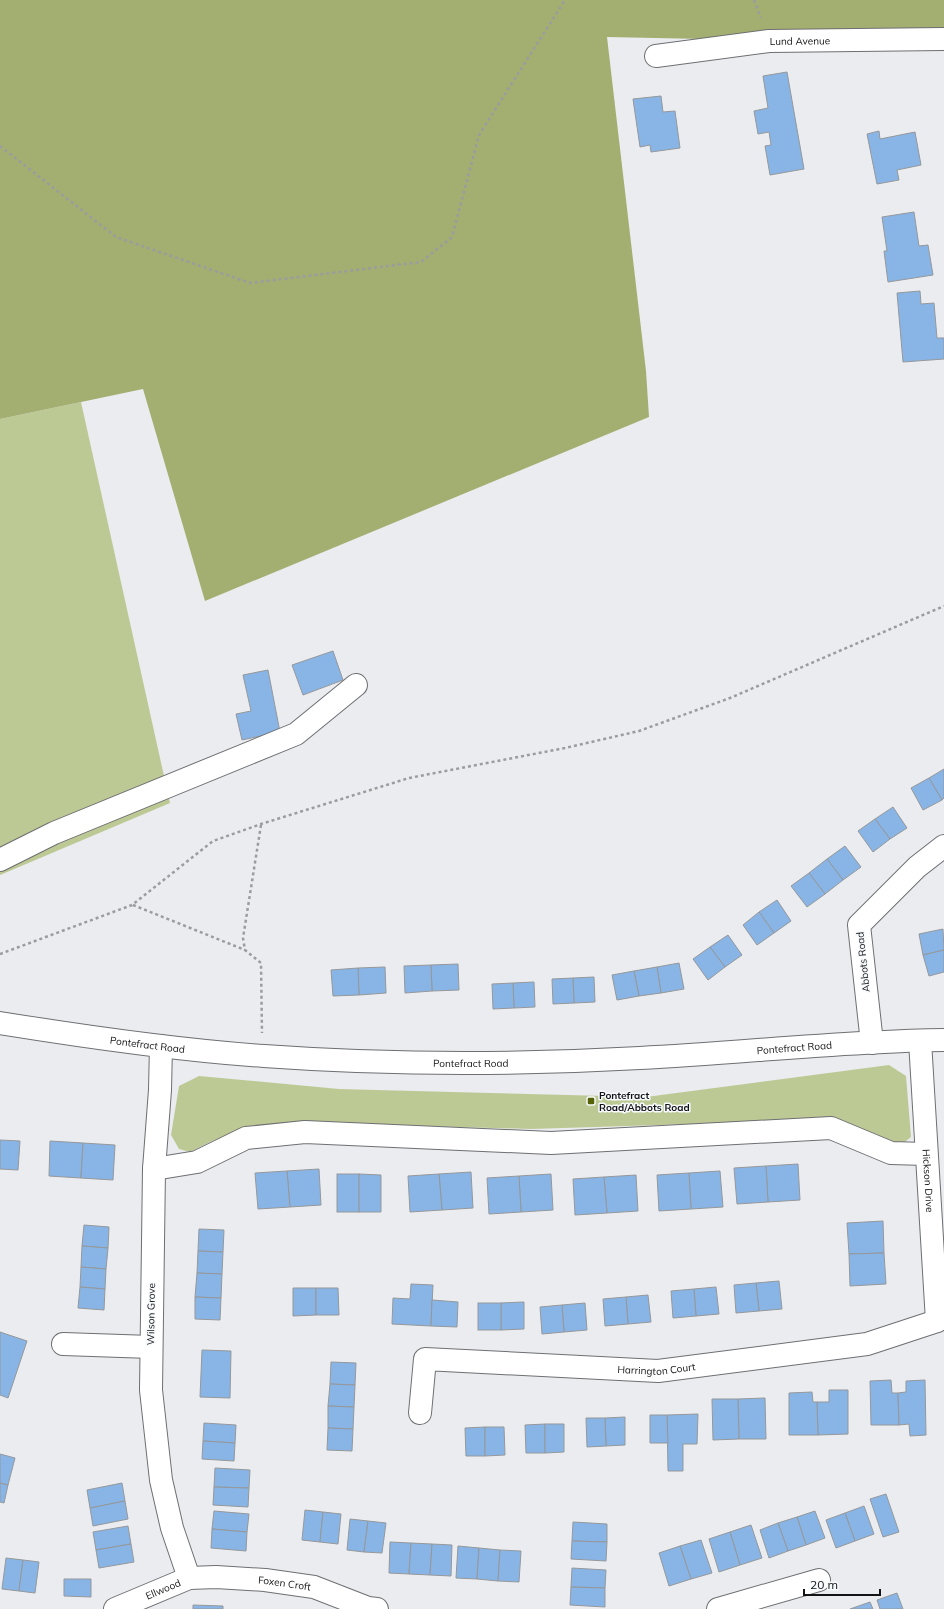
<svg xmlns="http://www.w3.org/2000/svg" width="944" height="1609" viewBox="0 0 944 1609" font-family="Mulish,sans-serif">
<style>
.green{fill:#bdc995}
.forest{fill:#a2af71}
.building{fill:#88b5e6;stroke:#95989b}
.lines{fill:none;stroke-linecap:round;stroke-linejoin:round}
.minor-casing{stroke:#6d6f72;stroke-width:24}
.highway-casing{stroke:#6d6f72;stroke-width:24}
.path{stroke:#9b9c9e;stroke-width:2.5;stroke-dasharray:3 3;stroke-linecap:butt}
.minor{stroke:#fff;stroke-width:22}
.highway{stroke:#fff;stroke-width:22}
.poi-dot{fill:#556205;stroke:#f7fafd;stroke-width:1.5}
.labels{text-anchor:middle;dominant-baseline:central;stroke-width:3;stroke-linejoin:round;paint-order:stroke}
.street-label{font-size:10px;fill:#131315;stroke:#f7fafd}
.poi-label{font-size:10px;font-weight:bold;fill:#131315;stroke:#f7fafd;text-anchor:start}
</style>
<rect width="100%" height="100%" fill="#eaecef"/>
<g class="green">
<polygon points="81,402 170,803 0,875 0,419"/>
<polygon points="889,1065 906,1076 911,1137 901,1145 819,1120 531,1129 315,1123 237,1133 212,1141 190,1152 179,1149 171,1135 179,1086 199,1076 339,1089 646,1097"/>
</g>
<polygon class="forest" points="0,0 944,0 944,44 607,37 646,371 649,417 205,601 143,389 0,419"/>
<g class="building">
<polygon points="787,72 804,169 770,175 765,146 771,145 769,132 758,134 754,111 768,108 763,76"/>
<polygon points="661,96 663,112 675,111 680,148 651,152 650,145 640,147 633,99"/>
<polygon points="879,131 880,139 915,132 921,165 897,170 899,180 877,184 867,134"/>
<polygon points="914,212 919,246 928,245 933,275 888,282 884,251 887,251 882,217"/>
<polygon points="920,291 921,304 934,303 937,338 944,338 944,359 903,362 897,293"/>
<polygon points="333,651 343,680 303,695 292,665"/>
<polygon points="268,670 280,732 242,740 236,714 251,711 243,675"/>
<polygon points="944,769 944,798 942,800 929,778"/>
<polygon points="929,778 942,800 923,810 911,788"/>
<polygon points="893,807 907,828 890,839 875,819"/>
<polygon points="875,819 890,839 873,852 858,831"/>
<polygon points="845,846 861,867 843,880 827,859"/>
<polygon points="827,859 843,880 825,894 809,873"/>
<polygon points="809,873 825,894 807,907 791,886"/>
<polygon points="777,900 791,921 774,933 759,912"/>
<polygon points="759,912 774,933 757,945 743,925"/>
<polygon points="943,929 944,950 923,955 919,934"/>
<polygon points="728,935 742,955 725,967 710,947"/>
<polygon points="710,947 725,967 708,980 693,959"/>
<polygon points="944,950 944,972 929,976 923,955"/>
<polygon points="679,963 684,989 661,993 657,967"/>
<polygon points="458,964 459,990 432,991 431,965"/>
<polygon points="431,965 432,991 405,993 404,966"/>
<polygon points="385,967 386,993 359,995 358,968"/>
<polygon points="657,967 661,993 639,996 634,971"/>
<polygon points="358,968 359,995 333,996 331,970"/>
<polygon points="634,971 639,996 617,1000 612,975"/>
<polygon points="594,977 595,1002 574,1003 573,978"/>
<polygon points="573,978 574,1003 553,1004 552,979"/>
<polygon points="534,982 535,1007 514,1008 513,983"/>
<polygon points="513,983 514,1008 493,1009 492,984"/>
<polygon points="0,1140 20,1141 18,1170 0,1169"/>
<polygon points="50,1141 83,1143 81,1178 49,1176"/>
<polygon points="83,1143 115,1145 113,1180 81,1178"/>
<polygon points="798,1164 800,1200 768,1202 766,1166"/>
<polygon points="766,1166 768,1202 737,1204 734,1168"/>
<polygon points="319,1169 321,1205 290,1207 287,1171"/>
<polygon points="287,1171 290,1207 258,1209 255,1173"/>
<polygon points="720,1171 723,1207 691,1209 689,1173"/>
<polygon points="471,1172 473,1208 442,1210 439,1174"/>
<polygon points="689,1173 691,1209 659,1211 657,1175"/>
<rect x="337" y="1174" width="22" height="38"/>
<polygon points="359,1174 381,1175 381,1212 359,1212"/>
<polygon points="439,1174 442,1210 410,1212 408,1176"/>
<polygon points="551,1174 553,1210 521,1212 519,1176"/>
<polygon points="636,1175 638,1211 607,1213 604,1177"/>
<polygon points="519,1176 521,1212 489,1214 487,1178"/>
<polygon points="604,1177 607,1213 575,1215 573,1179"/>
<polygon points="883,1221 884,1253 849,1254 847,1223"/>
<polygon points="84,1225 109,1227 108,1248 82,1246"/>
<polygon points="199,1229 224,1230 223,1252 198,1251"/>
<polygon points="82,1246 108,1248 106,1269 81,1267"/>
<polygon points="198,1251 223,1252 222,1274 197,1273"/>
<polygon points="884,1253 886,1284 850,1286 849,1254"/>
<polygon points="81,1267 106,1269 105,1289 80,1287"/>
<polygon points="197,1273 222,1274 221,1298 195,1297"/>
<polygon points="779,1281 782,1309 759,1311 756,1283"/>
<polygon points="756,1283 759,1311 736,1313 734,1285"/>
<polygon points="411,1284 433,1285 431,1326 392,1324 393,1298 410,1299"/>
<polygon points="80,1287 105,1289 104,1310 78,1308"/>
<polygon points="716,1287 719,1314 696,1316 694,1289"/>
<polygon points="293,1288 316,1288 316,1315 293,1316"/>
<polygon points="316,1288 338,1288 339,1315 316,1315"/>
<polygon points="694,1289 696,1316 673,1318 671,1291"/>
<polygon points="648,1295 651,1322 628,1324 626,1297"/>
<polygon points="195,1297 221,1298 220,1320 195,1319"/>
<polygon points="626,1297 628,1324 605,1326 603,1299"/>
<polygon points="432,1300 458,1302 457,1327 431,1326"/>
<polygon points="524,1302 524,1329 501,1330 501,1303"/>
<rect x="478" y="1303" width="23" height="27"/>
<polygon points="585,1303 587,1330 564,1332 562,1305"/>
<polygon points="562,1305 564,1332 542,1334 540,1307"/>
<polygon points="0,1332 27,1341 8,1398 0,1395"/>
<polygon points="202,1350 231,1351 230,1398 200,1397"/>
<polygon points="331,1362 356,1363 355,1385 330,1384"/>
<polygon points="891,1380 892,1393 898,1393 899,1425 871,1425 870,1381"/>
<polygon points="925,1380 926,1435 910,1436 909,1424 899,1425 898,1393 906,1392 906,1381"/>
<polygon points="330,1384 355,1385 354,1407 328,1406"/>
<polygon points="829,1390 848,1390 848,1434 818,1435 817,1402 829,1402"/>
<polygon points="812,1392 813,1402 817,1402 818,1435 789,1435 789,1393"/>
<polygon points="765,1398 766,1439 739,1439 738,1399"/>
<polygon points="712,1399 738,1399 739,1439 713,1440"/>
<polygon points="328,1406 354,1407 353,1429 328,1428"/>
<polygon points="698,1414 697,1444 683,1444 683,1471 668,1471 667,1415"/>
<polygon points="650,1415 667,1415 668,1443 650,1443"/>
<polygon points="625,1417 625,1445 606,1446 605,1418"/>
<polygon points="586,1418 605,1418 606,1446 587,1447"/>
<polygon points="204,1423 236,1425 235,1443 203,1441"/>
<polygon points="545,1424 545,1453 526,1453 525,1425"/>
<polygon points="545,1424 564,1424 564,1452 545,1453"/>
<polygon points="485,1427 485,1456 466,1456 465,1428"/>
<polygon points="485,1427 504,1427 505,1455 485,1456"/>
<polygon points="328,1428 353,1429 352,1451 327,1450"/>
<polygon points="203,1441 235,1443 234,1461 202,1459"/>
<polygon points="0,1454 15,1458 8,1485 0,1483"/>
<polygon points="215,1468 250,1470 249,1488 214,1487"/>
<polygon points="0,1483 8,1485 4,1503 0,1502"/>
<polygon points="122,1483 125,1501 90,1508 87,1490"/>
<polygon points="214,1487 249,1488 248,1507 213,1505"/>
<polygon points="886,1494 899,1532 883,1537 870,1499"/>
<polygon points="125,1501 128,1519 93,1526 90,1508"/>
<polygon points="864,1506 874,1534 855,1541 845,1513"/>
<polygon points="305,1510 323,1512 320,1542 302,1540"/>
<polygon points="214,1511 249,1514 247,1532 212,1529"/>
<polygon points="815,1511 825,1538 806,1545 797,1517"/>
<polygon points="323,1512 341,1514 338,1544 320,1542"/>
<polygon points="845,1513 855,1541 836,1548 826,1520"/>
<polygon points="797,1517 806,1545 788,1551 778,1523"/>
<polygon points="350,1519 368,1521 364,1552 347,1550"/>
<polygon points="368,1521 386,1523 382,1553 364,1552"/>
<polygon points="573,1522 607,1524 607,1542 572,1541"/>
<polygon points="778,1523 788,1551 769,1558 760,1530"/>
<polygon points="751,1525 762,1558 740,1565 730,1532"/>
<polygon points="128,1526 131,1544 96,1550 93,1532"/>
<polygon points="212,1529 247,1532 246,1551 211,1548"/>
<polygon points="730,1532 740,1565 719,1572 709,1539"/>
<polygon points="701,1540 712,1573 691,1579 680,1546"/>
<polygon points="572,1541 607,1542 606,1561 571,1559"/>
<polygon points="390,1542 411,1543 409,1574 389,1573"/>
<polygon points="411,1543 432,1544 430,1575 409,1574"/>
<polygon points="131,1544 134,1562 99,1568 96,1550"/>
<polygon points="432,1544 452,1545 451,1576 430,1575"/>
<polygon points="458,1546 479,1548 477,1579 456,1578"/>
<polygon points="680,1546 691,1579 669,1586 659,1553"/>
<polygon points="479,1548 500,1550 498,1581 477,1579"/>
<polygon points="500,1550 521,1551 519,1582 498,1581"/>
<polygon points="6,1558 23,1560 19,1591 2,1589"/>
<polygon points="23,1560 39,1562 35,1593 19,1591"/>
<polygon points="572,1568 606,1570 605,1588 571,1587"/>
<polygon points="64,1579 91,1579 91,1597 64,1596"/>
<polygon points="571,1587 605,1588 605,1607 570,1605"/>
<polygon points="897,1593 903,1609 880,1609 877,1600"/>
<polygon points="870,1602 873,1609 850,1609"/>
<polygon points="193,1605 223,1606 223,1609 193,1609"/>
</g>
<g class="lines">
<defs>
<g id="minor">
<path id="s1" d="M656,56L769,41L944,39"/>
<polyline points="0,860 54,833 296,734 356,685"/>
<path id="s2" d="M920,1041L937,1321"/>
<polyline points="872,1043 859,925 917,867 944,846"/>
<polyline points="161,1046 160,1090 154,1169 151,1390 161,1480 172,1528 189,1578"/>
<polyline points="154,1169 197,1162 246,1138 305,1132 551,1143 831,1128 891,1153 926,1154"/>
<polyline points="63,1344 151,1347"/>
<path id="s3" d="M420,1413L425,1359L658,1371L867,1344L937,1321"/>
<path id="s4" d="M115,1609L189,1578L216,1577L265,1580L314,1587L368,1608L377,1609"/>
<polyline points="718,1609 819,1580"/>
</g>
<g id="highway">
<path id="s5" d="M0,1023C87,1037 176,1050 264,1056C389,1065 515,1065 640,1058C741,1053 843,1041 944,1040"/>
</g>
</defs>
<use href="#minor" class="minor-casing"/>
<use href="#highway" class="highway-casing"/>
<g class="path">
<polyline points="754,0 761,18"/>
<polyline points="0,146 116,237 250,283 421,262 452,237 479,135 565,0"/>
<polyline points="261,825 243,938 245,950 261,963 262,1033"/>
<polyline points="133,905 245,950"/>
<polyline points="0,954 132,905 213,841 261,824 409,778 565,748 639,731 730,698 944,606"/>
</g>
<use href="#minor" class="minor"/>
<use href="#highway" class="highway"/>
</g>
<rect class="poi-dot" x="587" y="1097" width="8" height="8" rx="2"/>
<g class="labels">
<g class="street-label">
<text stroke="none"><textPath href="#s1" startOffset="145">Lund Avenue</textPath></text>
<text transform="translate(863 962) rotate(-96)">Abbots Road</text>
<text stroke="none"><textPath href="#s5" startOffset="149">Pontefract Road</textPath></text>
<text stroke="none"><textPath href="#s5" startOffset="797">Pontefract Road</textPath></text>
<text stroke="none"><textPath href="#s5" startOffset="473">Pontefract Road</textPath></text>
<text stroke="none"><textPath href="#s2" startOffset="140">Hickson Drive</textPath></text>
<text transform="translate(151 1314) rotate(-89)">Wilson Grove</text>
<text stroke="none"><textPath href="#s3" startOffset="286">Harrington Court</textPath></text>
<text stroke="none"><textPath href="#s4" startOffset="176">Foxen Croft</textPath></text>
<text stroke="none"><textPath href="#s4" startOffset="52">Ellwood</textPath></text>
</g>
<g class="poi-label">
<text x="599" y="1095">Pontefract<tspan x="599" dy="12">Road/Abbots Road</tspan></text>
</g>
</g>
<path d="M804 1589v6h76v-6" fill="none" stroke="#131315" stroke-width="2"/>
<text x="810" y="1589" font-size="12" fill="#131315" stroke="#f7fafd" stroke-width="3" paint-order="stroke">20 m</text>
</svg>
